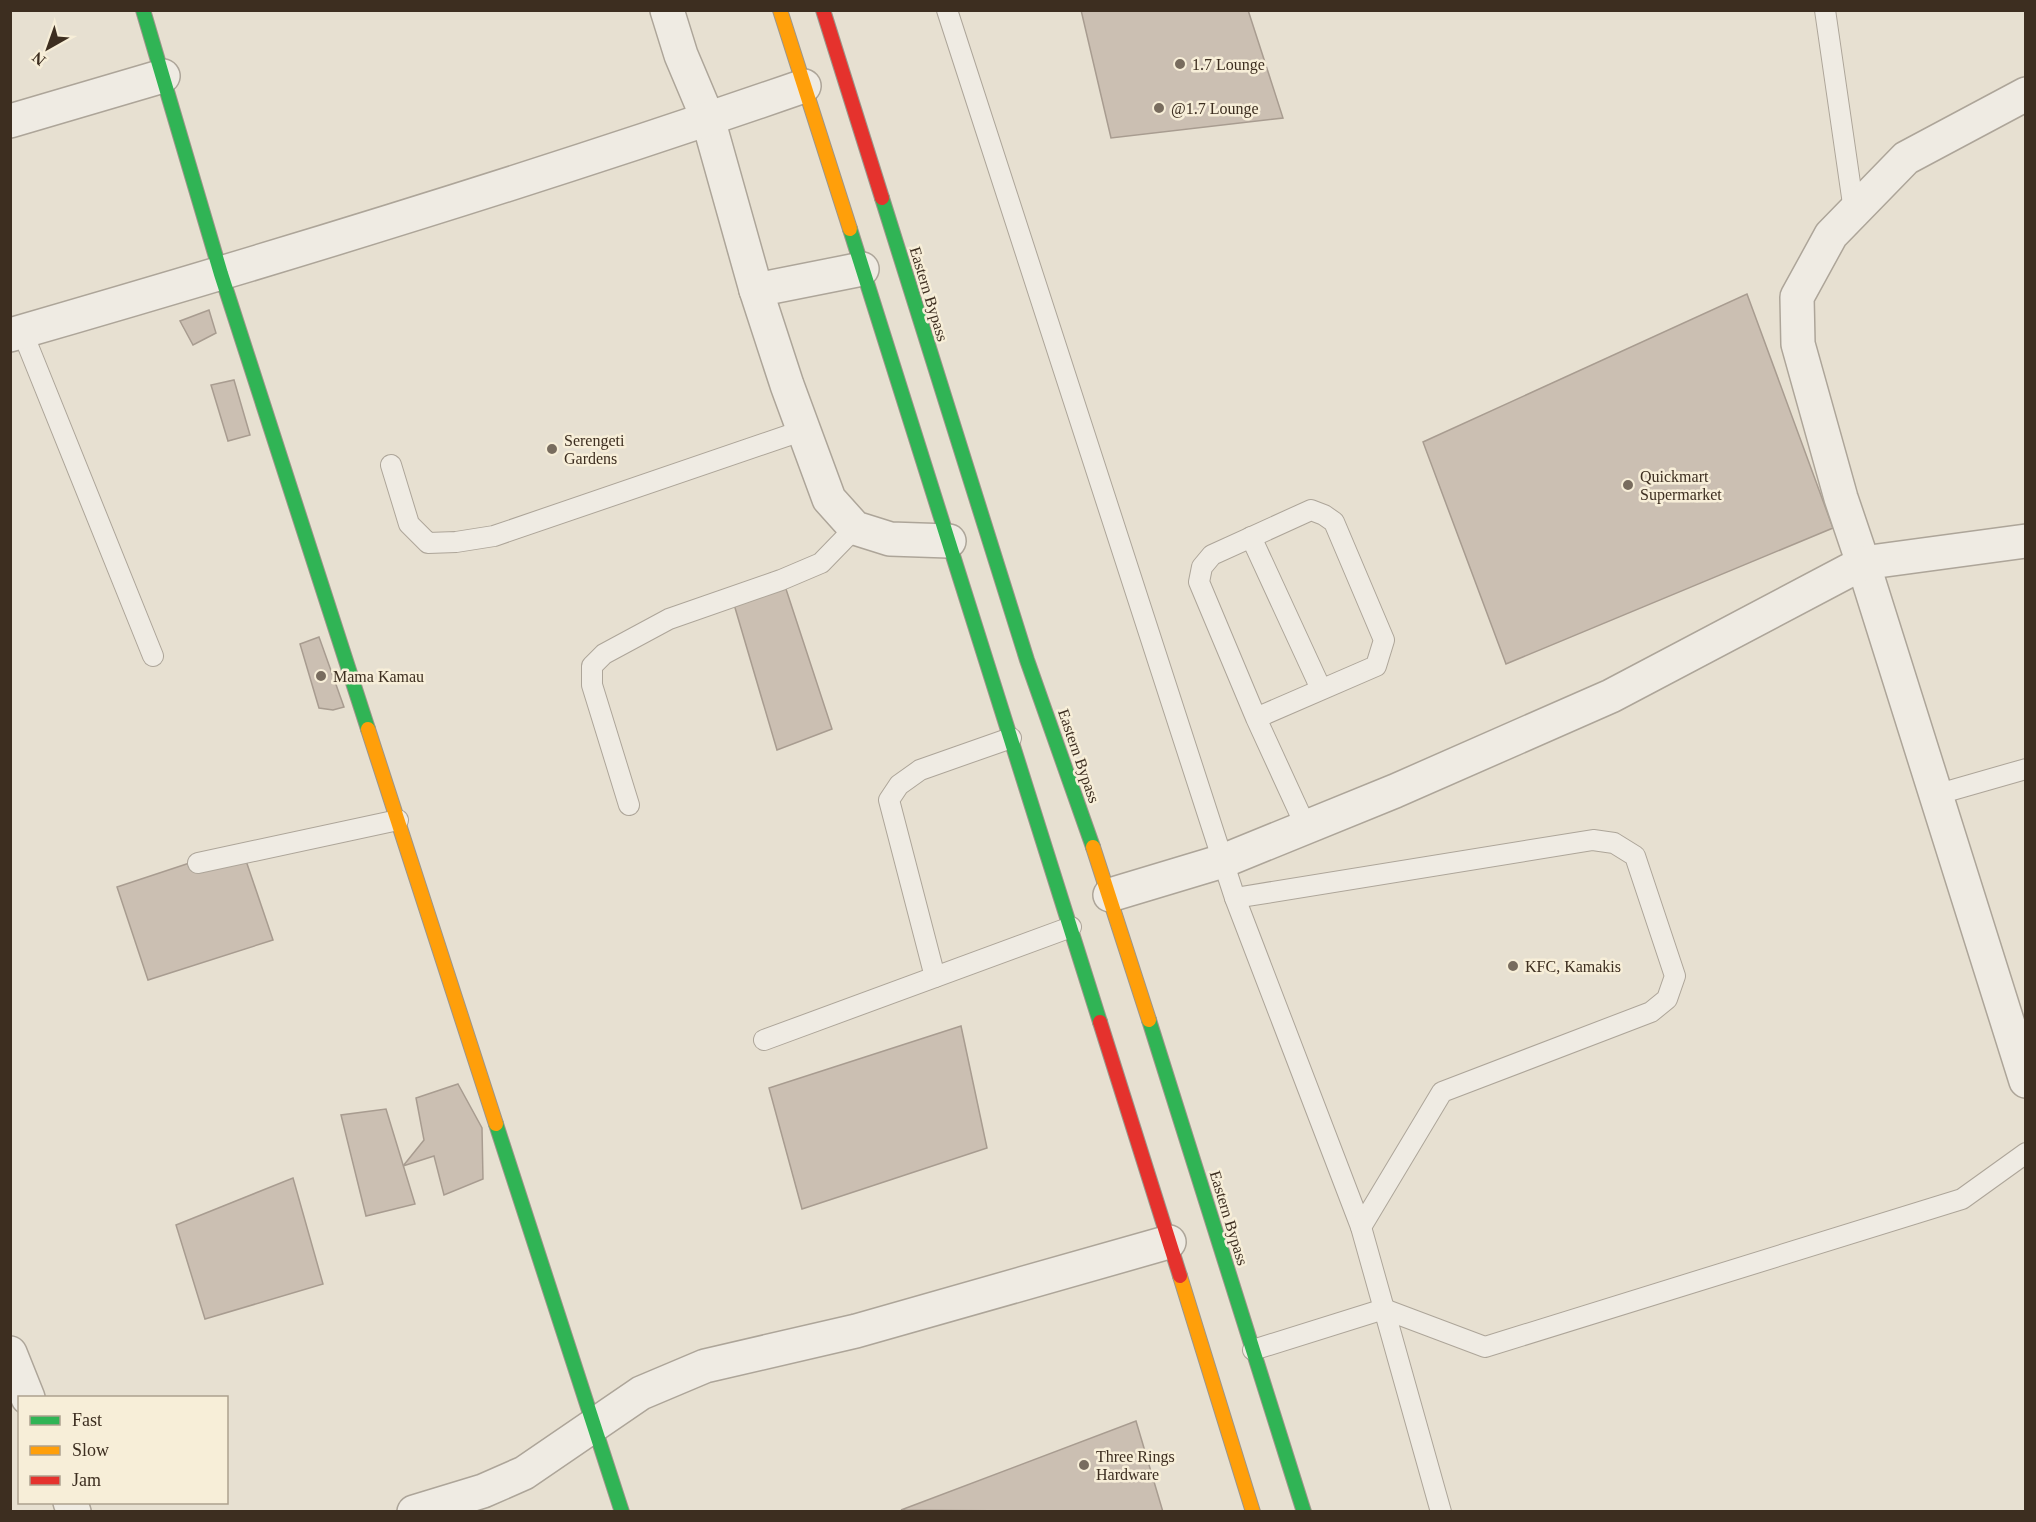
<svg xmlns="http://www.w3.org/2000/svg" width="2036" height="1522" viewBox="0 0 2036 1522" font-family="Georgia,serif">
<style>
.building{fill:#cbbfb2;stroke:#a89c90;stroke-width:1.5}
.lines{fill:none;stroke-linecap:round;stroke-linejoin:round}
.lane-casing{stroke:#ada599;stroke-width:22}
.street-casing{stroke:#ada599;stroke-width:36}
.fast-casing{stroke:#9c958a;stroke-width:16}
.slow-casing{stroke:#9c958a;stroke-width:16}
.jam-casing{stroke:#9c958a;stroke-width:16}
.lane{stroke:#efebe3;stroke-width:20}
.street{stroke:#efebe3;stroke-width:33}
.fast{stroke:#30b455;stroke-width:14}
.slow{stroke:#ff9f0a;stroke-width:14}
.jam{stroke:#e5322d;stroke-width:14}
.poi-dot{fill:#786c5e;stroke:#f7eed8;stroke-width:2}
.labels{text-anchor:middle;dominant-baseline:central;stroke-width:5;stroke-linejoin:round;paint-order:stroke}
.poi-label{font-size:16px;fill:#3d2e20;stroke:#f7eed8;text-anchor:start}
.street-label{font-size:16px;fill:#3d2e20;stroke:#f7eed8}
</style>
<rect width="100%" height="100%" fill="#e7e0d1"/>
<g class="building">
<polygon points="1081,10 1248,10 1283,118 1111,138"/>
<polygon points="1747,294 1833,528 1506,664 1423,442"/>
<polygon points="209,310 216,333 193,345 180,321"/>
<polygon points="234,380 250,435 228,441 211,385"/>
<polygon points="784,583 832,729 777,750 733,601"/>
<polygon points="319,637 344,707 333,710 319,708 300,644"/>
<polygon points="241,846 273,940 148,980 117,887"/>
<polygon points="961,1026 987,1148 802,1209 769,1088"/>
<polygon points="458,1084 482,1128 483,1179 444,1195 434,1156 403,1166 424,1140 416,1098"/>
<polygon points="386,1109 415,1204 366,1216 341,1115"/>
<polygon points="293,1178 323,1284 205,1319 176,1225"/>
<polygon points="1136,1421 1163,1512 901,1510"/>
</g>
<g class="lines">
<defs>
<g id="lane">
<polyline points="947,10 1235,898 1361,1227 1441,1512"/>
<polyline points="1825,10 1854,211"/>
<polyline points="22,331 153,656"/>
<polyline points="391,465 409,524 428,543 456,542 494,536 804,430"/>
<polyline points="1251,537 1321,689"/>
<polyline points="1256,718 1376,666 1384,640 1334,522 1324,515 1311,510 1212,555 1202,567 1199,582 1256,718 1306,827"/>
<polyline points="1935,795 2026,769"/>
<polyline points="629,805 592,685 592,666 604,654 669,619 781,580 821,563 855,528"/>
<polyline points="198,863 398,820"/>
<polyline points="1235,898 1593,840 1614,843 1635,856 1675,976 1667,999 1651,1012 1442,1092 1361,1227"/>
<polyline points="935,977 889,800 899,785 920,770 1011,738"/>
<polyline points="764,1040 1071,927"/>
<polyline points="1253,1350 1384,1309 1485,1347 1962,1199 2026,1153"/>
</g>
<g id="street">
<polyline points="667,10 681,55 708,119 756,290 787,385 829,499 855,528 890,539 949,541"/>
<polyline points="2026,94 1906,158 1831,235 1797,297 1798,344 1841,498 1863,563 2026,1081"/>
<polyline points="10,121 163,76"/>
<polyline points="756,290 862,269"/>
<path d="M10,335C277,258 542,177 804,86"/>
<polyline points="1110,895 1223,861 1395,791 1611,696 1863,563 2026,541"/>
<polyline points="10,1353 28,1398"/>
<polyline points="70,1502 74,1512"/>
<polyline points="414,1512 483,1491 524,1473 641,1393 705,1366 856,1331 1169,1242"/>
</g>
<g id="fast">
<polyline points="143,10 221,274 368,729"/>
<polyline points="882,198 1027,660 1093,847"/>
<polyline points="850,229 1100,1022"/>
<polyline points="1149,1020 1304,1512"/>
<polyline points="496,1124 622,1512"/>
</g>
<g id="slow">
<polyline points="780,10 850,229"/>
<polyline points="368,729 496,1124"/>
<polyline points="1093,847 1149,1020"/>
<polyline points="1180,1276 1253,1512"/>
</g>
<g id="jam">
<polyline points="823,10 882,198"/>
<polyline points="1100,1022 1180,1276"/>
</g>
</defs>
<use href="#lane" class="lane-casing"/>
<use href="#street" class="street-casing"/>
<use href="#fast" class="fast-casing"/>
<use href="#slow" class="slow-casing"/>
<use href="#jam" class="jam-casing"/>
<use href="#lane" class="lane"/>
<use href="#street" class="street"/>
<use href="#fast" class="fast"/>
<use href="#slow" class="slow"/>
<use href="#jam" class="jam"/>
</g>
<g class="poi-dot">
<circle cx="1180" cy="64" r="6"/>
<circle cx="1159" cy="108" r="6"/>
<circle cx="552" cy="449" r="6"/>
<circle cx="1628" cy="485" r="6"/>
<circle cx="321" cy="676" r="6"/>
<circle cx="1513" cy="966" r="6"/>
<circle cx="1084" cy="1465" r="6"/>
</g>
<g class="labels">
<g class="poi-label">
<text x="1192" y="64">1.7 Lounge</text>
<text x="1171" y="108">@1.7 Lounge</text>
<text x="564" y="440">Serengeti<tspan x="564" dy="18">Gardens</tspan></text>
<text x="1640" y="476">Quickmart<tspan x="1640" dy="18">Supermarket</tspan></text>
<text x="333" y="676">Mama Kamau</text>
<text x="1525" y="966">KFC, Kamakis</text>
<text x="1096" y="1456">Three Rings<tspan x="1096" dy="18">Hardware</tspan></text>
</g>
<g class="street-label">
<text transform="translate(929 294) rotate(73)">Eastern Bypass</text>
<text transform="translate(1079 756) rotate(71)">Eastern Bypass</text>
<text transform="translate(1229 1218) rotate(73)">Eastern Bypass</text>
</g>
</g>
<rect width="2036" height="1522" fill="none" stroke="#3d2e20" stroke-width="24"/>
<rect x="18" y="1396" width="210" height="108" fill="#f7eed8" stroke="#ada18e" stroke-width="1.5"/>
<rect x="30" y="1416" width="30" height="9" fill="#30b455" stroke="#ada18e" stroke-width="1.5"/>
<text x="72" y="1426" font-size="18" fill="#3d2e20">Fast</text>
<rect x="30" y="1446" width="30" height="9" fill="#ff9f0a" stroke="#ada18e" stroke-width="1.5"/>
<text x="72" y="1456" font-size="18" fill="#3d2e20">Slow</text>
<rect x="30" y="1476" width="30" height="9" fill="#e5322d" stroke="#ada18e" stroke-width="1.5"/>
<text x="72" y="1486" font-size="18" fill="#3d2e20">Jam</text>
<g transform="translate(48 48) rotate(220)" stroke="#f7eed8" stroke-width="4.5" paint-order="stroke">
<path d="M0-4.5L10 22L0 15L-10 22Z" fill="#3d2e20"/>
<text y="-9" font-size="16" font-weight="bold" text-anchor="middle" fill="#3d2e20">N</text>
</g>
</svg>
